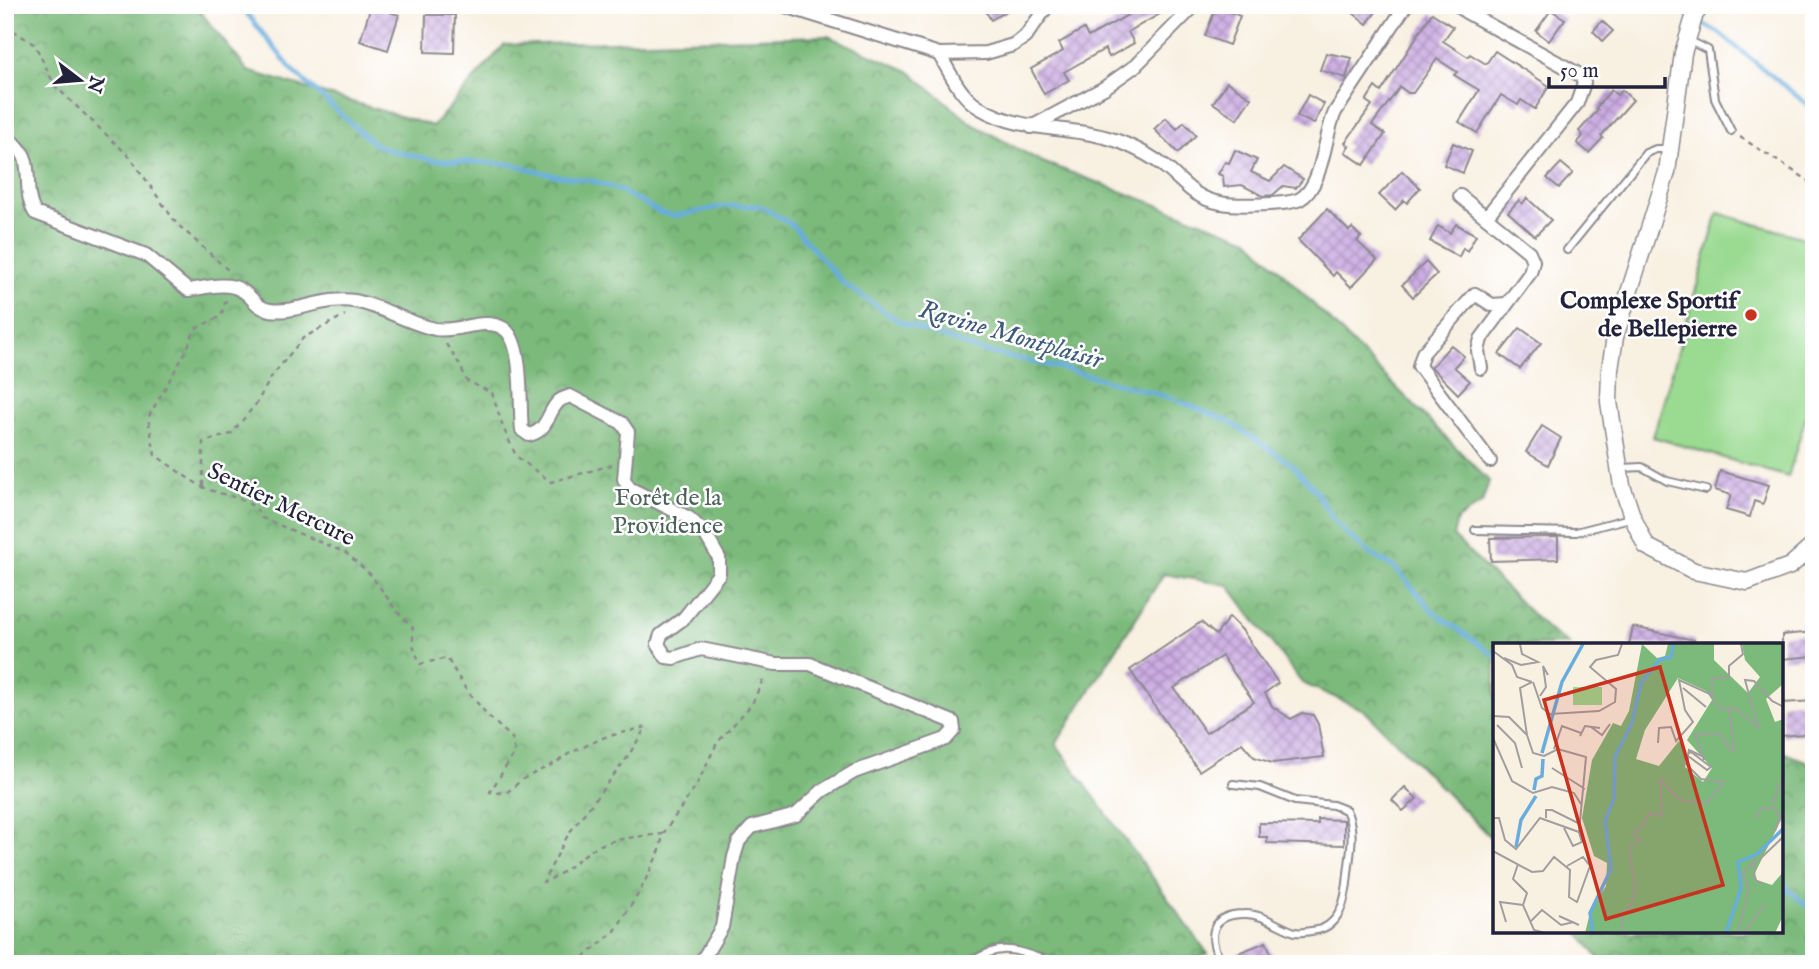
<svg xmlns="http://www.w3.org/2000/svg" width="1819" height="969" viewBox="0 0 1819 969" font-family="'IM FELL English',serif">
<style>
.forest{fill:url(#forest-crowns);stroke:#4e6e5b;stroke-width:2}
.pitch{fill:#9ada91;stroke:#5e7e66;stroke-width:2}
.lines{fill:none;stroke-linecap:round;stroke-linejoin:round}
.stream{stroke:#68adde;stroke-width:4.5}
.building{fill:url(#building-cross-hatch);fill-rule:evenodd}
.service-casing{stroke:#8d898e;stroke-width:10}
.minor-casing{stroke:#8d898e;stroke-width:16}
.tertiary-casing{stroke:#8d898e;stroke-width:19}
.path{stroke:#8d898e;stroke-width:2.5;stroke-dasharray:5 5;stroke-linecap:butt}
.service{stroke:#fff;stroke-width:6}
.minor{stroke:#fff;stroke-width:12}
.tertiary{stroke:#fff;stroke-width:16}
.poi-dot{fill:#c8321e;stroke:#fff;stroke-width:2.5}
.labels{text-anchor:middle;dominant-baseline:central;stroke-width:5;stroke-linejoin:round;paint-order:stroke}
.poi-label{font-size:24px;font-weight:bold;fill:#22223b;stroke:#fff;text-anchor:end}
.park-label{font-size:24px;fill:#4c6259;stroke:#fff}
.street-label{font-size:24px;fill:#22223b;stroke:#fff}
.water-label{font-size:26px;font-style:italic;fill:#3e5a7c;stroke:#fff}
.inset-river{fill:none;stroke:#68adde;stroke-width:3.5}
.inset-road{fill:none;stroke:#a29e9f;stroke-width:2}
.view{fill:#c8321e;fill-opacity:0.15;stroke:#c8321e;stroke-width:3.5}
.inset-edge{fill:none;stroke:#22223b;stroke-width:3.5}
</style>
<defs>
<pattern id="forest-crowns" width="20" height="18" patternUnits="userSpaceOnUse" patternTransform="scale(1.75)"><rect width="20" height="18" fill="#7bba7b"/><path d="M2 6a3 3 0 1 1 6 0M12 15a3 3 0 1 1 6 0" fill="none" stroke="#649766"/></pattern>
<pattern id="building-cross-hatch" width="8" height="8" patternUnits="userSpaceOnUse" patternTransform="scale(1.75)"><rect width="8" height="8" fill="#ccade3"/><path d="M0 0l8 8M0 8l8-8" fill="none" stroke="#a58cb9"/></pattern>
</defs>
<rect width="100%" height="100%" fill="#fff"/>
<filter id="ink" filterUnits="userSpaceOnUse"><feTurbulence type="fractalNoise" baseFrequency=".0143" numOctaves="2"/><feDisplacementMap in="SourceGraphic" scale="14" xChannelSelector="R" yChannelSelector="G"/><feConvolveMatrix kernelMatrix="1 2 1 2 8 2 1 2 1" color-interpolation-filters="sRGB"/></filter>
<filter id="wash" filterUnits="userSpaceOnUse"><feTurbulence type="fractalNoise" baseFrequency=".00686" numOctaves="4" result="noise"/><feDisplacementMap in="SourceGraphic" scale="28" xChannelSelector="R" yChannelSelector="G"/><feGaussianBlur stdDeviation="1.57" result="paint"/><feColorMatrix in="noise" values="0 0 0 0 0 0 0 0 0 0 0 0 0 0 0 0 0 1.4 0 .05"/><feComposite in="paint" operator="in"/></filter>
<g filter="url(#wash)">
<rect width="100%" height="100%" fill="#f8f0e1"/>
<g class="forest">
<polygon points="5,5 195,5 248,71 433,126 504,45 828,36 909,71 971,123 1040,161 1249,239 1489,481 1482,503 1457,520 1453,536 1547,629 1570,645 1495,645 1495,842 1364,710 1302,683 1228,585 1164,574 1056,744 1208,954 1177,964 1075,964 995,940 959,964 5,964"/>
<polygon points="1782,752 1811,763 1814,766 1814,964 1603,964 1578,932 1782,932"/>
</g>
<polygon class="pitch" points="1718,213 1814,241 1814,389 1788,477 1653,437"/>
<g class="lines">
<g class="stream">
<polyline points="240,5 293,71 373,143 389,150 432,160 511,164 553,175 593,181 619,190 661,213 675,216 725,206 761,206 792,225 843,283 900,322 978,350 1065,369 1171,398 1228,421 1293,465 1315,490 1333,519 1346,533 1370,554 1395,568 1434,612 1495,656"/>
<polyline points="1655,5 1679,10 1690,16"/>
<polyline points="1698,21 1719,33 1814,110"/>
<polyline points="1782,877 1787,889 1814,911"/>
</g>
</g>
<g id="blocks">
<g class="building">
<polygon points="982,5 1017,5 991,20"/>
<polygon points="1132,5 1176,5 1128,32 1134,43 1109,57 1105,49 1064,72 1069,80 1044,94 1031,69 1063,51 1059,43 1084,29 1088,37 1135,11"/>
<polygon points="1343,5 1381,5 1367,24"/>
<polygon points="371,6 399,15 388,50 360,41"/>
<polygon points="1216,7 1240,16 1229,45 1205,36"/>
<polygon points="1551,10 1565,19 1549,41 1536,31"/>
<polygon points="1432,13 1453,27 1443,41 1468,57 1470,54 1486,64 1495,51 1549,86 1535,109 1521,100 1518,105 1501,95 1477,133 1459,122 1479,90 1454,75 1457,72 1437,59 1413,93 1408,93 1400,87 1372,125 1385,134 1364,165 1345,152 1349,146 1345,143 1372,105 1366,101 1375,87 1381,92"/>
<polygon points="426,15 455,15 454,53 425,52"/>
<polygon points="1602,21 1613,31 1603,41 1593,31"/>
<polygon points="1326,53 1352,58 1346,78 1320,70"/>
<polygon points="1227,82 1251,98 1237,119 1213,103"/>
<polygon points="1611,90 1617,95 1622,90 1633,100 1601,136 1603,138 1589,153 1577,143 1583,136 1579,131 1598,110 1596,108"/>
<polygon points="1308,95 1324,104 1314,124 1297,116"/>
<polygon points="1166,118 1177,129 1184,122 1196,135 1178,153 1154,129"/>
<polygon points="1453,143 1472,151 1463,173 1444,165"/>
<polygon points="1235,150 1257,160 1251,172 1270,181 1284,167 1303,179 1296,188 1283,186 1273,195 1263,196 1242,185 1224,187 1223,176 1218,174 1225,162 1229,163"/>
<polygon points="1561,163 1573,173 1559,188 1547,178"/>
<polygon points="1402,171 1420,188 1407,203 1404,200 1395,210 1379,195"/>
<polygon points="1527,198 1551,220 1535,236 1508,212 1519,200 1522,204"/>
<polygon points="1327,209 1349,231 1352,228 1361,237 1357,241 1377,260 1351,287 1336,272 1333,276 1298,240"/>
<polygon points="1456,224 1476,235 1467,251 1463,248 1459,257 1430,241 1438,226 1450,233"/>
<polygon points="1426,262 1437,274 1413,297 1402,285"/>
<polygon points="1520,328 1541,343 1520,369 1499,354"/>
<polygon points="1451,345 1464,356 1454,367 1470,381 1458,394 1431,367"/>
<polygon points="1542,426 1561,438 1548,465 1526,452"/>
<polygon points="1720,471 1769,485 1763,504 1754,501 1750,517 1726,510 1731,495 1715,490"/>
<polygon points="1558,537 1558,559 1491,561 1490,538"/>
<path d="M1229,617L1242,630L1278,683L1265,693L1272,706L1291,719L1302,713L1313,715L1318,724L1324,757L1272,763L1254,757L1242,743L1199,771L1130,670L1201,622L1216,635ZM1222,656L1254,702L1206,733L1174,688Z"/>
<polygon points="1633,627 1694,640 1694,645 1629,645"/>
<polygon points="1814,632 1814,656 1782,659 1782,635"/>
<polygon points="1814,701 1814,733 1782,736 1782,703"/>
<polygon points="1405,787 1417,799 1403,811 1392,800"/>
<polygon points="1318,819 1344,820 1344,845 1267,843 1267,837 1259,837 1259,823 1318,824"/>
<polygon points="1266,942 1276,964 1243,964 1238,953"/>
</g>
</g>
</g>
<g filter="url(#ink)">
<use href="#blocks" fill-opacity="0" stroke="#8d898e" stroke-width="2"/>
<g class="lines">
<defs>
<g id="service">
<polyline points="1688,40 1708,50 1715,99 1731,131"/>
<polyline points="1567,250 1646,153 1656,149 1669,149"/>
<polyline points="1622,468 1642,467 1667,481 1706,490"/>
<polyline points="1475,530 1576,532 1630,518"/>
<path d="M1220,961C1207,935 1211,914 1244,914C1262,913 1279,927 1295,932C1300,933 1306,932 1311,931C1341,929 1346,898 1348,874C1350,853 1356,830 1346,810L1333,805L1295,801L1260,787L1233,784"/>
<path d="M968,964C1004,939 1018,952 1057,964"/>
</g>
<g id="minor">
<polyline points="782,5 939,54 986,53 1013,45 1025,37 1048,5"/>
<polyline points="1458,5 1466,12 1573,71 1581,76 1584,83 1577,103 1487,216"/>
<path d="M939,54C950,72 960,97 980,108C1026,135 1076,124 1123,143C1137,149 1153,157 1165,167C1184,182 1194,199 1221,203C1235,206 1289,205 1300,199C1323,186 1324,136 1335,112L1406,5"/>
<polyline points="1031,127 1104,88 1135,66 1195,5"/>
<path d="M5,138C41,155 19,186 35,213L146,255L188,290C204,288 227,281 241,290C253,296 255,308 270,310C295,314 325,296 354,301C382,306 407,323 435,329C457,333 483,317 503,328C525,341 519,407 522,430L529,435C549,430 547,412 559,401C562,398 566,398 570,396L622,423L628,432L624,479L629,488L689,518L704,532L719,558V574L684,618L661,635L658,644L666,657L674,658L701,649L776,664H810L953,722L954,730L946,739L854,772L822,791L796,815L752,827L739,841L734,857L722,927L700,964"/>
<polyline points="1460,196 1529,252 1533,261 1530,273 1481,339 1478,351 1481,368"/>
<polyline points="1490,461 1419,366 1423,353 1475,294 1492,305 1506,304"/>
<polyline points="1220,961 1221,964"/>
</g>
<polyline id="tertiary" points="1703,5 1695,14 1683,53 1667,172 1615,337 1610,369 1609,402 1622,486 1632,516 1646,546 1694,571 1747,582 1790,566 1814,545"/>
</defs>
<use href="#service" class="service-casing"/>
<use href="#minor" class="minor-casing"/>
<use href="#tertiary" class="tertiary-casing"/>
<g class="path">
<polyline points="5,25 35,45 55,86 130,157 176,223 228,270 229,274"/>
<polyline points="1740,137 1814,184"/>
<path d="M226,300L221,316L195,329L186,351L148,418L155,455C170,465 185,477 201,486C220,497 252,495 262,518L346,553L371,575L396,610L413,628V645L420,664L447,658L465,688L488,716L512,738L515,752L490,792L506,793L523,779L557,762L570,753L605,737L646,727L627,758L569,833L543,882C563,876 575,860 593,849C612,837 641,837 663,834"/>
<polyline points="446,344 460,365 467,381 492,393 503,427 516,456 551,482 612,465"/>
<polyline points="203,486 203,442 231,434 256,404 272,376 303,338 345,315"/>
<polyline points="576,964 615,931 640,891 660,850 663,834 696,786 717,743 752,704 764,677"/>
</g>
<use href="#service" class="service"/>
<use href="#minor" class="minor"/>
<use href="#tertiary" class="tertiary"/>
</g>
</g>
<circle class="poi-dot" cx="1751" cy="315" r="7"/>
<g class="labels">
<g class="poi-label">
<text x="1737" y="301">Complexe Sportif<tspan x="1737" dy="28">de Bellepierre</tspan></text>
</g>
<g class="park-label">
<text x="668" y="498">Forêt de la<tspan x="668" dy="28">Providence</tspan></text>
</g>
<g class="street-label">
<text transform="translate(281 505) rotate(26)">Sentier Mercure</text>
</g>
<g class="water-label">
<text transform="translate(1011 335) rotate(16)">Ravine Montplaisir</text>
</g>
</g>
<g transform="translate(1493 643)">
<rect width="290" height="290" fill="#f8f0e1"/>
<path d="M149,1L164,15L172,13L175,1H221V17L255,50L267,34L252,17L249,1H290V41L273,56L282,79L290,76V173L262,230L264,237L279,242L290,229V273L282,290H92L98,266L113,243L114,220L101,213L89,175L99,117L120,80L128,83L136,68ZM185,35L213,48L219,57L194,97L219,125L210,139L192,124V107L186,98L166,123L143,116L152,87Z" fill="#7bba7b" fill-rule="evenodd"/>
<path d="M80,44H109V62H80Z" fill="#9ada91"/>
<path class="inset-river" d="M49,110L69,39L90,1M41,147L43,136L49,133L50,116M23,204L28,177L43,153M100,290L97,270L118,226L112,177L121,156L122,114L139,80L148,40L166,17L178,14L180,1M233,290L248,245L245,219L264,211L291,185"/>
<path class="inset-road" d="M0,8L19,22L24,34L39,39M11,15L28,22L45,19L29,11L27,1M40,39L49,65L57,71L106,68L122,59L123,46L97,24L103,17L125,12L129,1M190,45L213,64M218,52L227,66L236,65M47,53L53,44L50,23L55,32M0,73L16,74L34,92L27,45L39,39M4,82L22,100L29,125M98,84L109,92L117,81M87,93L92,83L107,85M0,95L19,138L40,150L59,144L81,150L88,161M165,100L166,85L178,84L183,98L200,79L192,67L186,37L219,52V36L236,34V23L250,11L248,1M61,106L69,83L88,90M195,113L214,127L218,124L198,109L195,111V121L197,123M211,117L202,91H228L236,106L241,107L236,65H242L265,84L252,37L261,38L279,58L291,64M59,125L92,146M0,175H6L12,197L23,206L47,175L86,189L93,114L65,106L51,113L40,110L34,92M53,175V167H59L87,181M263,175L269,165L279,166M71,185L80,203L89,199L86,190M282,188L287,173L279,162L291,130M0,208L39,229L50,228L61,214L77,227L76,254L84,259L97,223L90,214L74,223M266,217L291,193M25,221L20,236L34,250L30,262M30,262L41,287L52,290M66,273L86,282M38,278L49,267L68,282L81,279M13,279L7,259L30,262M129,290L130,269L138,264L142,243L136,204L148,197L141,193L143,186L150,183L156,170L169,173L167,136L187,157L214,160L231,139L208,136L193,121L196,107L211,114M245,290L256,245L250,231L262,217L261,236L269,241M250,290L273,260"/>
<path class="view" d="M167,24L230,242L113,276L51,57Z"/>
<rect width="290" height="290" class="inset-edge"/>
</g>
<rect width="1819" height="969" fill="none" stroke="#fff" stroke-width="28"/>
<g transform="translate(80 80) rotate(106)" stroke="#ffffff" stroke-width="5" paint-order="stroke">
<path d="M0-5L12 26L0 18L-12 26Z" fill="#22223b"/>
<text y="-10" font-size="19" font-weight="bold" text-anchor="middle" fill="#22223b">N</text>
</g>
<path d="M1549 77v10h116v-10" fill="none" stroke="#22223b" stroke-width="3.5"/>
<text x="1560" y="77" font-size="21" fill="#22223b" stroke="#ffffff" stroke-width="5" paint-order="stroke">50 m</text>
</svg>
